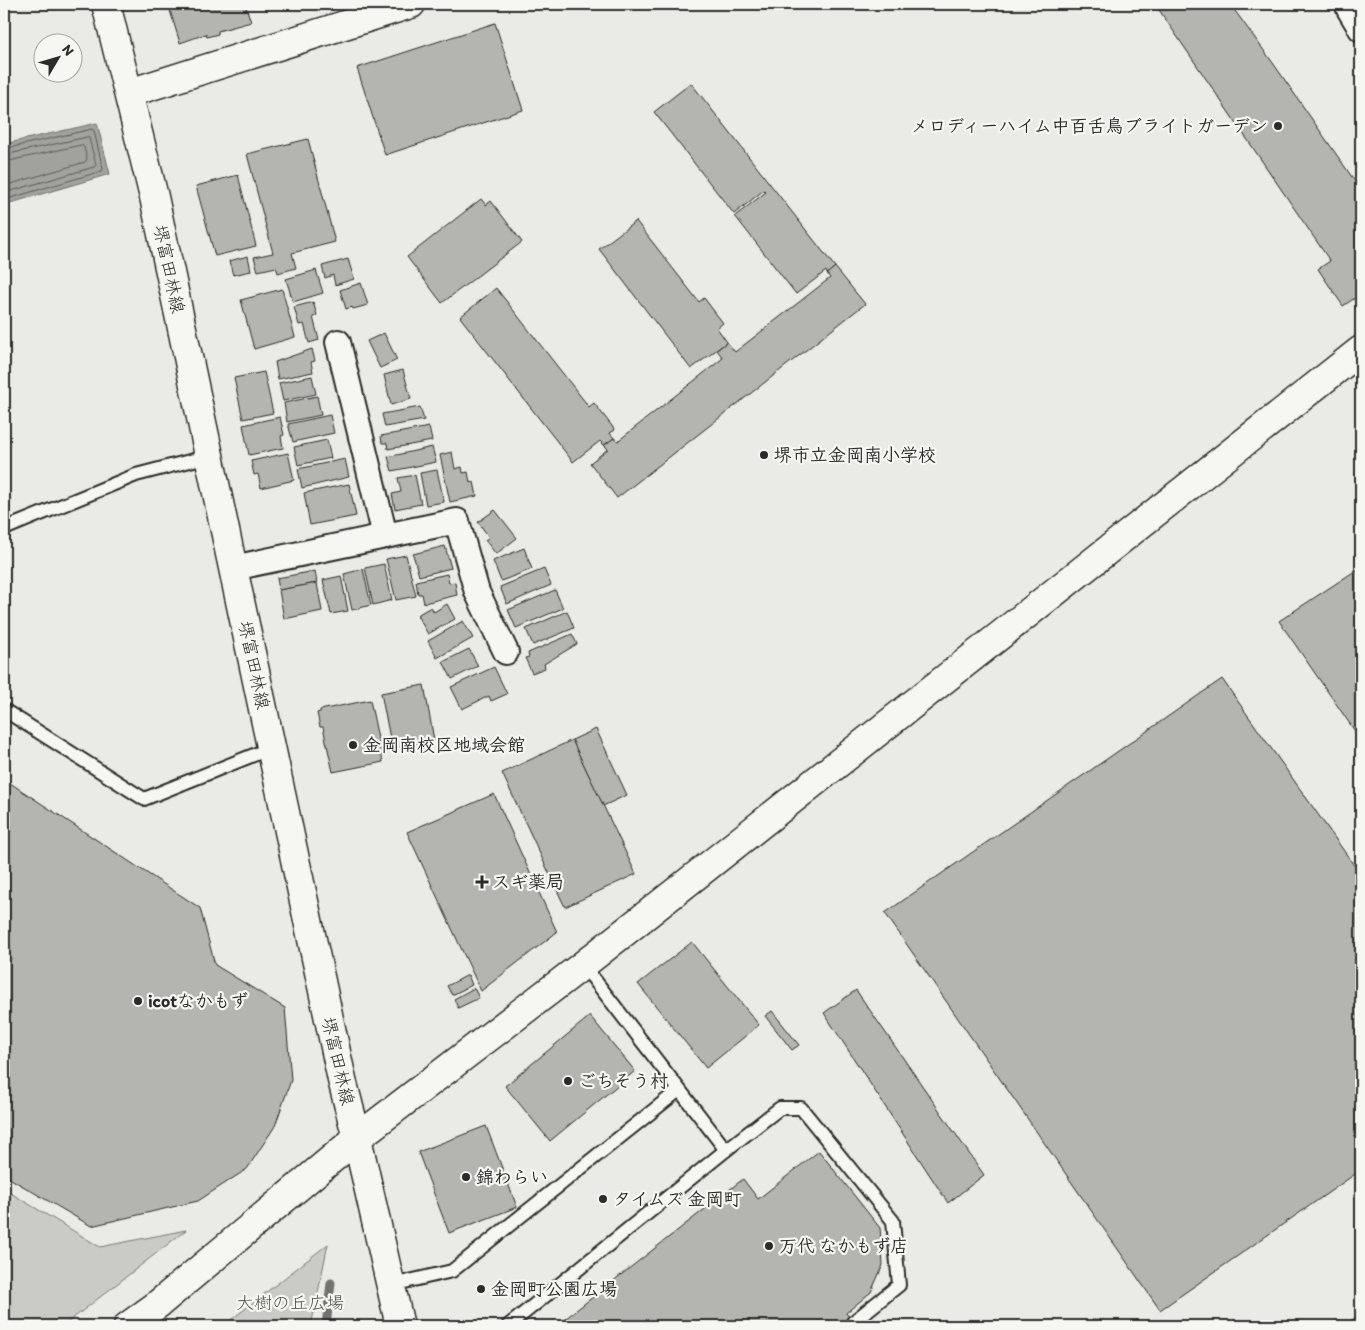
<svg xmlns="http://www.w3.org/2000/svg" width="1365" height="1330" viewBox="0 0 1365 1330" font-family="Itim,'Klee One',sans-serif">
<style>
.green{fill:#cacac7;stroke:#7a7a79}
.water{fill:#a1a19e;stroke:#727270}
.lines{fill:none;stroke-linecap:round;stroke-linejoin:round}
.shore{stroke:#5a5a59;stroke-width:1}
.stream{stroke:#727270;stroke-width:9}
.building{fill:#b4b4b1;stroke:#2b2b2b}
.lane-casing{stroke:#2b2b2b;stroke-width:16}
.street-casing{stroke:#2b2b2b;stroke-width:28}
.secondary-casing{stroke:#2b2b2b;stroke-width:31}
.primary-casing{stroke:#2b2b2b;stroke-width:31}
.lane{stroke:#f6f6f2;stroke-width:12}
.street{stroke:#f6f6f2;stroke-width:24}
.secondary{stroke:#f6f6f2;stroke-width:28}
.primary{stroke:#f6f6f2;stroke-width:28}
.poi-dot{fill:#2b2b2b;stroke:#f6f6f2;stroke-width:2}
.labels{text-anchor:middle;dominant-baseline:central;stroke-width:4.5;stroke-linejoin:round;paint-order:stroke}
.poi-label{font-size:18px;font-weight:bold;fill:#2b2b2b;stroke:#f6f6f2;text-anchor:start}
.street-label{font-size:18px;fill:#2b2b2b;stroke:#f6f6f2}
.park-label{font-size:18px;fill:#535352;stroke:#f6f6f2}
</style>
<rect width="100%" height="100%" fill="#eaeae6"/>
<filter id="ink" filterUnits="userSpaceOnUse"><feTurbulence type="fractalNoise" baseFrequency=".02" numOctaves="2"/><feDisplacementMap in="SourceGraphic" scale="10" xChannelSelector="R" yChannelSelector="G"/><feConvolveMatrix kernelMatrix="1 2 1 2 8 2 1 2 1" color-interpolation-filters="sRGB"/></filter>
<g filter="url(#ink)">
<g class="green">
<polygon points="4,1189 100,1247 186,1230 63,1326 4,1326"/>
<polygon points="328,1244 311,1326 223,1326"/>
</g>
<polygon class="water" points="97,123 110,174 4,205 4,144"/>
<g class="lines">
<g class="shore">
<polyline points="4,149 92,129 94,131 103,169 102,171 4,200"/>
<polyline points="4,155 87,137 89,138 96,165 94,167 4,193"/>
<polyline points="4,162 81,145 84,147 87,159 85,162 4,186"/>
</g>
<polyline class="stream" points="326,1326 331,1283"/>
</g>
<g class="building">
<polygon points="168,4 245,4 251,22 218,31 218,34 207,37 206,34 180,43"/>
<polygon points="1155,4 1230,4 1273,63 1361,190 1361,294 1343,306 1318,269 1330,261"/>
<polygon points="495,23 523,110 385,155 357,68"/>
<polygon points="691,83 835,267 827,274 826,271 796,294 735,216 766,192 764,190 734,214 654,112"/>
<polygon points="308,139 335,242 292,253 296,268 278,273 276,267 258,271 254,257 273,253 247,154"/>
<polygon points="238,175 256,246 215,256 196,186"/>
<polygon points="481,199 486,205 491,201 522,242 442,303 407,257"/>
<polygon points="636,221 699,302 704,298 723,323 717,328 727,342 691,369 599,249"/>
<polygon points="248,256 251,271 233,275 229,261"/>
<polygon points="348,259 354,279 335,285 333,275 325,278 322,266"/>
<polygon points="835,267 865,304 617,498 590,463 608,449 604,445 614,438 618,441 723,358 717,350 727,342 735,352 830,278 827,274"/>
<polygon points="316,270 323,293 293,302 286,279"/>
<polygon points="361,283 368,305 353,309 352,307 346,309 340,290"/>
<polygon points="496,288 589,407 594,403 615,430 610,433 614,438 604,445 600,441 573,462 460,317"/>
<polygon points="282,289 295,337 254,349 241,300"/>
<polygon points="313,302 317,315 313,317 319,340 309,343 304,324 299,325 294,307"/>
<polygon points="384,333 397,360 380,368 367,341"/>
<polygon points="312,349 315,361 311,362 313,372 278,379 275,362"/>
<polygon points="403,370 411,399 391,405 384,375"/>
<polygon points="264,372 273,413 243,419 234,378"/>
<polygon points="312,376 316,394 283,401 279,383"/>
<polygon points="317,396 321,415 287,422 284,403"/>
<polygon points="420,407 424,420 385,427 382,414"/>
<polygon points="330,415 334,433 293,442 288,424"/>
<polygon points="280,417 284,435 281,436 283,448 249,455 243,425"/>
<polygon points="429,427 432,441 388,449 387,443 382,443 381,436"/>
<polygon points="327,440 331,458 298,465 294,447"/>
<polygon points="432,447 436,462 392,471 388,457"/>
<polygon points="452,452 455,469 462,467 463,473 468,472 470,483 474,482 477,496 450,502 440,455"/>
<polygon points="288,453 294,480 261,488 258,474 254,475 251,461"/>
<polygon points="345,459 349,477 302,488 298,469"/>
<polygon points="437,470 444,502 426,505 420,473"/>
<polygon points="415,475 421,504 395,509 392,494 401,492 398,478"/>
<polygon points="349,484 356,516 310,525 304,493"/>
<polygon points="495,510 517,538 496,554 485,540 489,537 478,522"/>
<polygon points="445,546 451,568 419,576 413,554"/>
<polygon points="524,548 532,569 501,581 493,561"/>
<polygon points="406,555 416,596 396,600 386,559"/>
<polygon points="384,564 392,600 373,605 365,568"/>
<polygon points="1361,567 1361,740 1279,621"/>
<polygon points="363,569 371,605 352,610 344,574"/>
<polygon points="544,569 551,585 507,604 500,587"/>
<polygon points="315,571 317,583 279,590 277,578"/>
<polygon points="447,574 449,583 455,582 457,595 424,603 422,594 418,594 416,581"/>
<polygon points="341,576 348,611 331,614 323,580"/>
<polygon points="317,583 322,611 284,619 279,590"/>
<polygon points="555,590 563,608 516,628 508,610"/>
<polygon points="447,604 455,619 428,634 417,615 431,607 434,612"/>
<polygon points="567,611 574,628 533,645 526,629"/>
<polygon points="463,621 473,638 437,658 428,641"/>
<polygon points="572,634 577,644 544,664 545,668 532,673 525,658 529,657 528,653"/>
<polygon points="469,649 478,666 452,679 443,662"/>
<polygon points="494,667 507,694 491,701 489,696 462,709 451,687"/>
<polygon points="1222,679 1361,875 1361,1170 1160,1310 885,913"/>
<polygon points="424,685 434,740 392,748 381,693"/>
<polygon points="370,700 383,762 333,772 323,727 320,727 317,713 320,712 320,710"/>
<polygon points="596,729 627,795 603,806 572,740"/>
<polygon points="572,740 636,874 565,907 502,773"/>
<polygon points="4,779 200,908 215,965 285,1008 291,1080 275,1126 247,1169 198,1201 91,1226 4,1175"/>
<polygon points="494,794 557,932 481,991 407,832"/>
<polygon points="692,942 759,1025 706,1068 638,984"/>
<polygon points="468,975 472,985 452,995 447,986"/>
<polygon points="474,988 479,998 458,1008 454,999"/>
<polygon points="856,990 984,1175 948,1203 824,1013"/>
<polygon points="772,1011 799,1045 792,1050 765,1016"/>
<polygon points="590,1016 635,1071 550,1141 505,1086"/>
<polygon points="486,1126 517,1207 449,1233 418,1152"/>
<polygon points="819,1151 880,1228 883,1265 871,1292 846,1313 856,1326 556,1326 743,1179 758,1199"/>
<polygon points="1361,1314 1361,1326 1343,1326"/>
</g>
<g class="lines">
<defs>
<g id="lane">
<polyline points="4,529 136,475 209,456"/>
<polyline points="4,710 144,799 271,748"/>
<polyline points="583,965 726,1150 780,1108 801,1108 893,1221 899,1285 853,1322"/>
<polyline points="392,1285 452,1271 679,1090"/>
<polyline points="508,1326 726,1150"/>
</g>
<g id="street">
<polyline points="1348,4 1349,9 1361,29"/>
<polyline points="338,342 385,536"/>
<polyline points="233,568 457,521 477,592 506,652"/>
</g>
<g id="secondary">
<polyline points="129,93 411,4"/>
<polyline points="128,1326 157,1305 357,1138 583,965 1361,350"/>
</g>
<polyline id="primary" points="106,4 154,197 342,1080 357,1138 400,1326"/>
</defs>
<use href="#lane" class="lane-casing"/>
<use href="#street" class="street-casing"/>
<use href="#secondary" class="secondary-casing"/>
<use href="#primary" class="primary-casing"/>
<use href="#lane" class="lane"/>
<use href="#street" class="street"/>
<use href="#secondary" class="secondary"/>
<use href="#primary" class="primary"/>
</g>
</g>
<g class="poi-dot">
<circle cx="1278" cy="126" r="5"/>
<circle cx="764" cy="455" r="5"/>
<circle cx="353" cy="745" r="5"/>
<path d="M479.5 874.5h5v5h5v5h-5v5h-5v-5h-5v-5h5z"/>
<circle cx="138" cy="1001" r="5"/>
<circle cx="568" cy="1081" r="5"/>
<circle cx="466" cy="1177" r="5"/>
<circle cx="603" cy="1199" r="5"/>
<circle cx="769" cy="1246" r="5"/>
<circle cx="481" cy="1289" r="5"/>
</g>
<g class="labels">
<g class="poi-label">
<text x="1268" y="126" text-anchor="end">メロディーハイム中百舌鳥ブライトガーデン</text>
<text x="774" y="455">堺市立金岡南小学校</text>
<text x="363" y="745">金岡南校区地域会館</text>
<text x="492" y="882">スギ薬局</text>
<text x="148" y="1001">icotなかもず</text>
<text x="578" y="1081">ごちそう村</text>
<text x="476" y="1177">錦わらい</text>
<text x="613" y="1199">タイムズ 金岡町</text>
<text x="779" y="1246">万代 なかもず店</text>
<text x="491" y="1289">金岡町公園広場</text>
</g>
<g class="street-label">
<text transform="translate(169 269) rotate(78)">堺富田林線</text>
<text transform="translate(254 665) rotate(78)">堺富田林線</text>
<text transform="translate(338 1061) rotate(77)">堺富田林線</text>
</g>
<g class="park-label">
<text x="290" y="1303">大樹の丘広場</text>
</g>
</g>
<rect width="1365" height="1330" fill="none" stroke="#f6f6f2" stroke-width="20"/>
<rect x="10" y="10" width="1345" height="1310" fill="none" stroke="#2b2b2b" stroke-width="2" filter="url(#ink)"/>
<g transform="translate(58 58) rotate(52)"><circle r="24" fill="#f6f6f2" stroke="#a5a5a2"/>
<path d="M0-4L9 19L0 12L-9 19Z" fill="#2b2b2b"/>
<text y="-8" font-size="14" font-weight="bold" text-anchor="middle" fill="#2b2b2b">N</text>
</g>
</svg>
